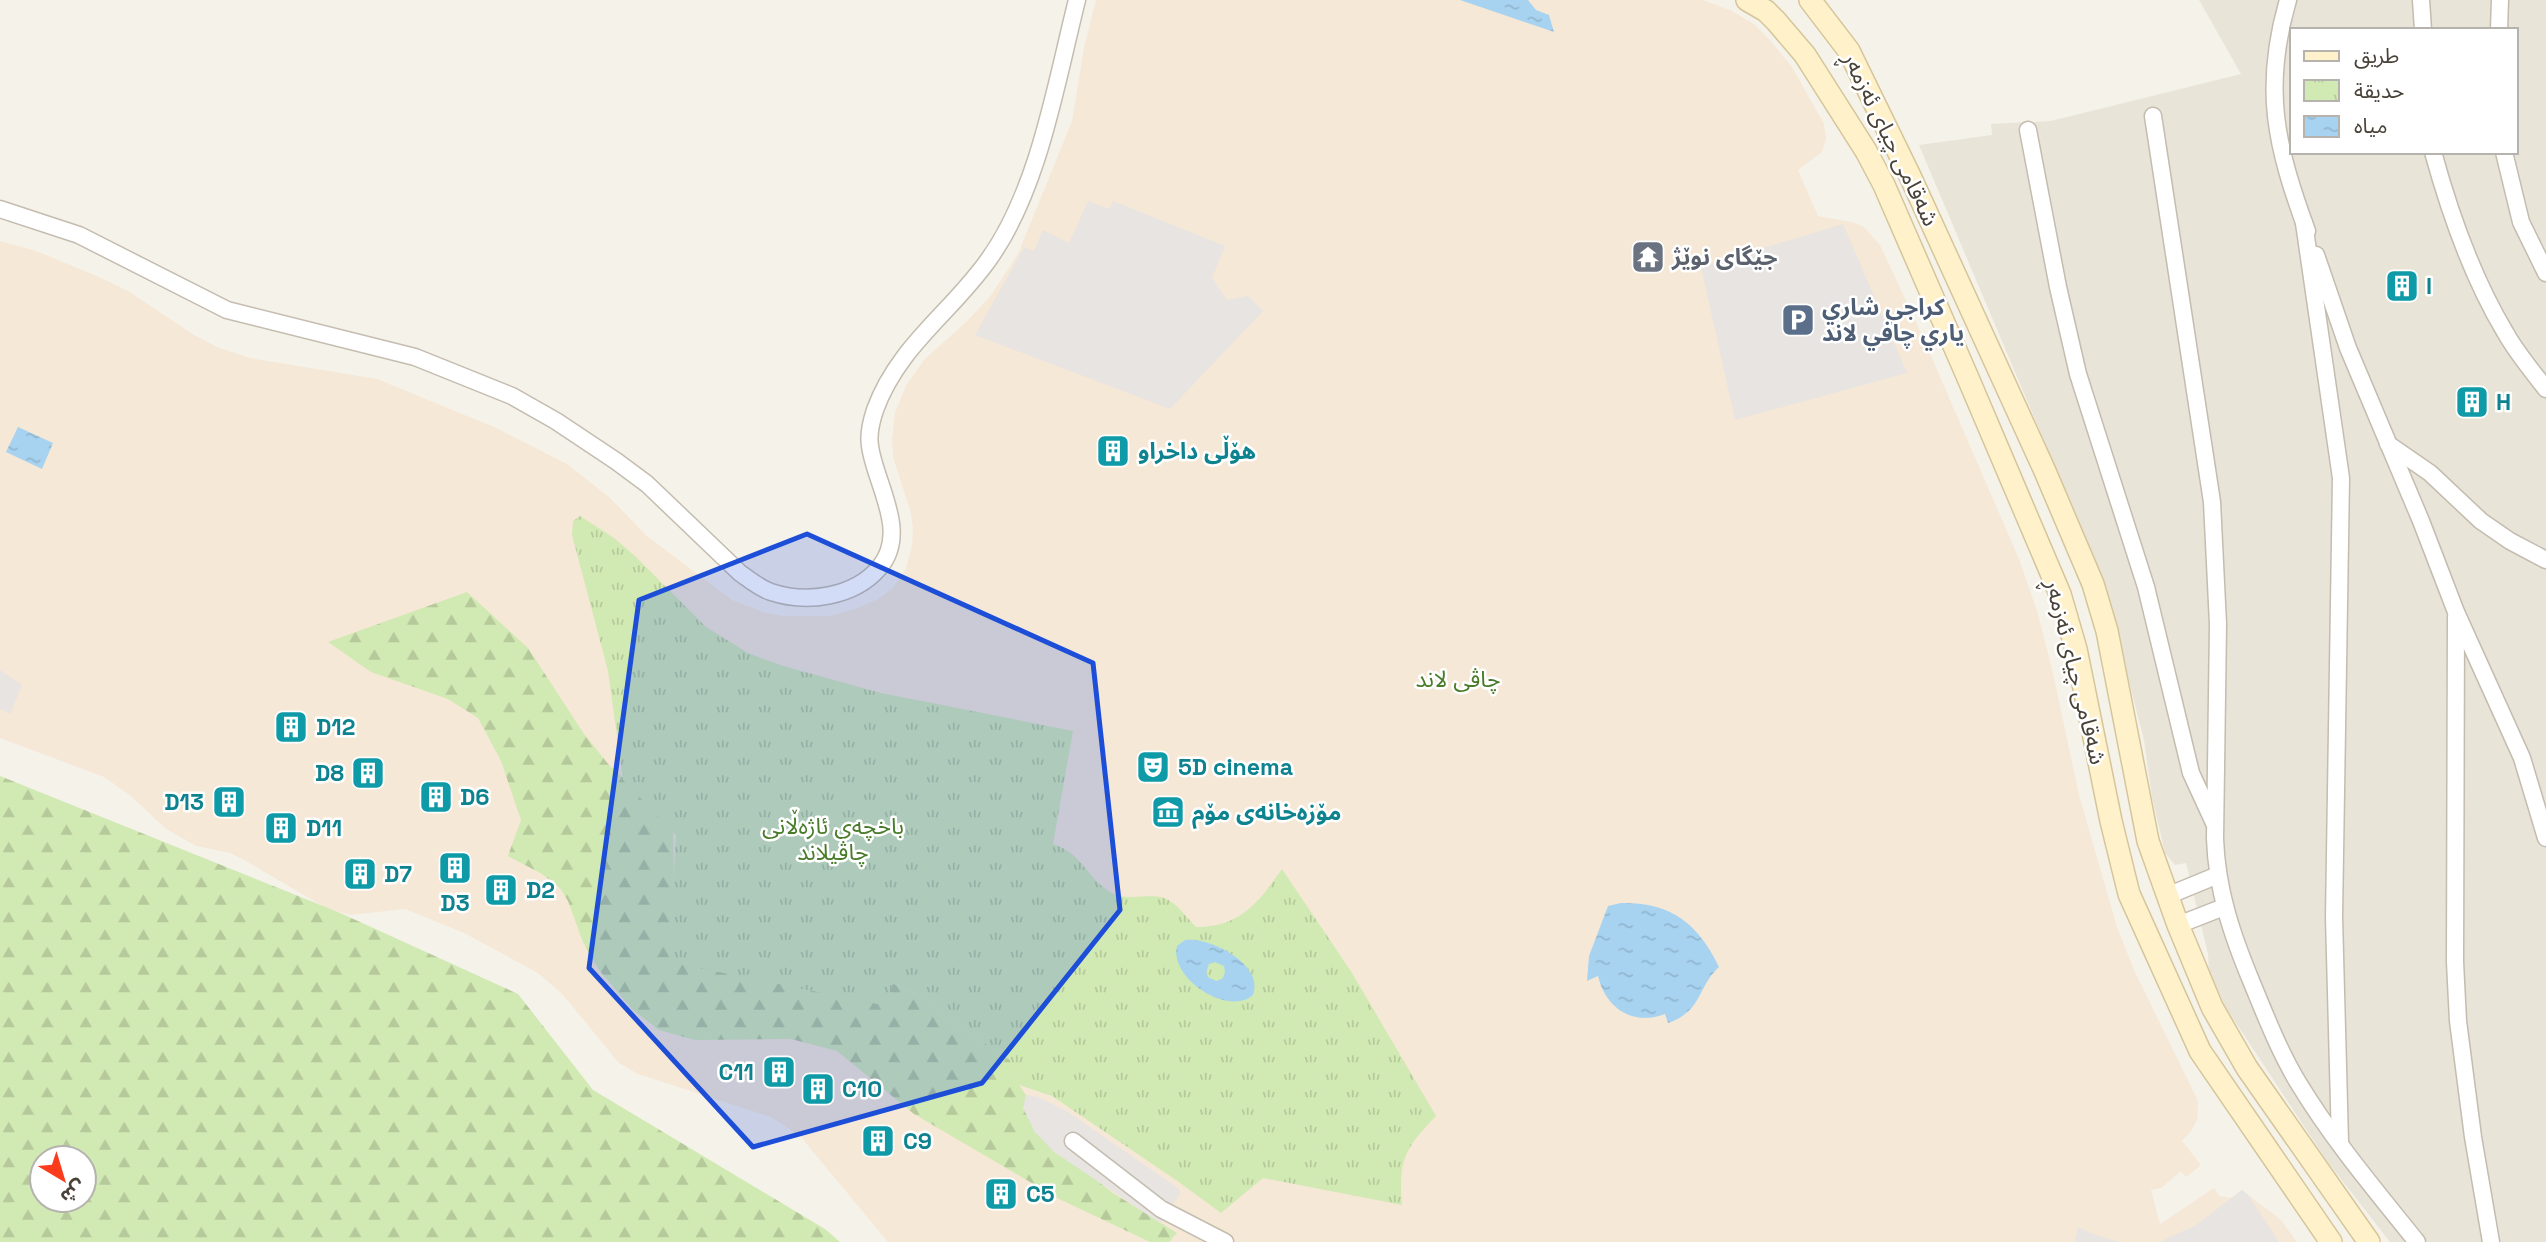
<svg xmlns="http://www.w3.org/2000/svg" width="2546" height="1242" viewBox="0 0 2546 1242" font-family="'Space Grotesk','Noto Sans Arabic',sans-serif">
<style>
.residential{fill:#e9e4d8;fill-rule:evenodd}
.commercial{fill:#f6e8d6}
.forest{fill:url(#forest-firs);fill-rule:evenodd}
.park{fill:url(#park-tufts)}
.parking{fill:#e7e4e1}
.water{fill:url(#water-ripples);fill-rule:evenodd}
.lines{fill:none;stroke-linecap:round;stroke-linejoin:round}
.minor-casing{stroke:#c4bcaf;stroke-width:19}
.secondary-casing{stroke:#d5c59a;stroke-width:24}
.minor{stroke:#fff;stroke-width:16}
.secondary{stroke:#fff2ca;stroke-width:21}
.marked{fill:#1d4ed8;fill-opacity:0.2;stroke:#1d4ed8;stroke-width:5;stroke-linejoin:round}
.labels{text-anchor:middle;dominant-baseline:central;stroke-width:5;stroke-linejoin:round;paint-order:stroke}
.street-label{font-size:23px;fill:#494238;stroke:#fff}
.worship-label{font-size:23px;font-weight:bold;fill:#5b616d;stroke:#fff;text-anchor:start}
.culture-label{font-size:23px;font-weight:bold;fill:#0d838f;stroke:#fff;text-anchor:start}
.service-label{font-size:23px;font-weight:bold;fill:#4e5e75;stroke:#fff;text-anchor:start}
.park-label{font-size:23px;fill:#497c2a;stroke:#fff}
</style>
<defs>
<pattern id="forest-firs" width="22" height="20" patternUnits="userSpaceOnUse" patternTransform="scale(1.75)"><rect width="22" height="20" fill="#d1e9b3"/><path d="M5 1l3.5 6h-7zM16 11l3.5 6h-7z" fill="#b5c99b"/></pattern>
<pattern id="park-tufts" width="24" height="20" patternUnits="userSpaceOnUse" patternTransform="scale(1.75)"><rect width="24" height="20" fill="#d1e9b3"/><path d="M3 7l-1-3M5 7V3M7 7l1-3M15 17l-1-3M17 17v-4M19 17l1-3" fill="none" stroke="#b5c99b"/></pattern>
<pattern id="water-ripples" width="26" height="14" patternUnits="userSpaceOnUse" patternTransform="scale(1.75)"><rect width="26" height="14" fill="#a7d3f1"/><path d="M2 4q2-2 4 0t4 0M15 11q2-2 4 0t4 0" fill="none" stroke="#91b6cf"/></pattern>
</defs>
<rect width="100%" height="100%" fill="#f5f2ea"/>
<path class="residential" d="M2199,0H2546V1242H2390L2327,1161L2226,1008L2209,971L2208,954L2186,863L2175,865L2165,853L2152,797L2144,740L2103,580L1919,145L1992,135L1991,124L2051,121L2241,74ZM2292,30H2516V152H2292Z"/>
<polygon class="commercial" points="1096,0 1703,0 1730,10 1754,24 1768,38 1792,67 1824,124 1826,138 1822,152 1798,170 1818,216 1852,222 1864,227 1880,245 1921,333 2019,559 2037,611 2053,673 2079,795 2117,927 2134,970 2198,1101 2197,1120 2191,1131 2182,1141 2201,1165 2186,1177 2181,1171 2161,1188 2151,1190 2160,1224 2214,1188 2219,1196 2231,1198 2242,1190 2281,1220 2297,1242 888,1242 800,1136 771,1117 638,1074 619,1063 563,995 538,973 464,933 405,909 351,915 326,908 244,860 230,853 196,846 166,829 131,796 104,777 0,738 0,241 36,251 99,277 128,291 194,335 217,347 250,358 377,379 494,427 567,464 609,497 647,536 732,600 765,613 783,616 831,616 858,608 878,599 893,588 906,568 912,545 913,529 911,513 893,457 892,440 895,412 907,384 925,359 966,322 989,298 1018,254 1072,121 1084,48"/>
<g class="forest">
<polygon points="467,592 528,648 584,734 609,765 673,823 674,902 887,1006 892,983 923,998 943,1015 1010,1060 1019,1085 1026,1095 1024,1108 1035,1132 1113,1193 1177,1233 1169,1242 1150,1242 1059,1199 914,1114 837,1051 791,1039 695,1040 659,1030 632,1009 599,970 583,942 568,901 560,888 542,874 508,856 521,820 501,761 478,718 448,699 371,672 328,642"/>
<path d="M0,776L338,912L518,994L593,1090L825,1229L840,1242H0ZM42,1158H84V1200H42Z"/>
</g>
<path class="park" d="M580,516L614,538L635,556L706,627L748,653L783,666L881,693L1073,731L1053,844C1083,854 1086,877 1110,892C1126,902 1147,893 1164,898C1176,902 1187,918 1196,927C1240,927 1258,903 1282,869L1352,973L1436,1116C1405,1148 1398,1160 1402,1205L1263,1178L1221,1213L1176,1180L1052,1096L1019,1085L1010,1060L943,1015L923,998L893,983L887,1006L669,962L676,835L623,780L608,671L572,535L573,521Z"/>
<g class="parking">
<polygon points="1088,201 1109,209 1113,201 1225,246 1212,278 1227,300 1248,296 1263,311 1170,409 975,335 1024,247 1034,251 1043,230 1069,243"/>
<polygon points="1843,224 1907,373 1735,420 1701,267"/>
<polygon points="0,670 22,685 10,714 0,709"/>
<polygon points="1026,1095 1039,1097 1068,1112 1179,1189 1180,1194 1160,1223 1054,1152 1035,1132 1023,1108"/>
<polygon points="2242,1190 2248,1195 2279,1242 2160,1242 2196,1225"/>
<polygon points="2078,1227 2093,1234 2119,1242 2075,1242"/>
</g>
<g class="water">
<polygon points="1460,0 1528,0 1536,10 1549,15 1554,32"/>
<polygon points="18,427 53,443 42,469 6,452"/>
<path d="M1621,903C1671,902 1698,923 1719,967C1697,987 1703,1011 1668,1023L1665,1014C1633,1026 1606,1009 1598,976L1587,981L1589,956L1608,906Z"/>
<path d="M1185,940C1210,936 1265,965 1253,995C1228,1017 1169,978 1177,946ZM1215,962L1224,966L1225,972L1223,978L1217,981L1209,978L1206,973L1209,964Z"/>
</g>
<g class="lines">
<defs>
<g id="minor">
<path d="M2288,0C2262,89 2276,146 2307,231"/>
<polyline points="2421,0 2423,30"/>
<polyline points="2499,30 2500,0"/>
<path d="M2153,116L2212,502L2218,624L2215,839C2217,891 2232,935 2252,983C2266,1017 2280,1053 2299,1084C2333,1140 2376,1191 2417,1242"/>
<polyline points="2028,130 2058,287 2078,374 2146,587 2191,773 2214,823"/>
<path d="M2433,152C2450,214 2472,277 2505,332C2516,352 2532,371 2546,389"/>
<polyline points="2504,152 2521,222 2546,273"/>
<path d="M0,209L79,235L227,310L415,357L512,396L556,421L616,461L647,484L740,573C750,580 759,588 771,592C807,604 854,597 879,568C910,532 875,484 870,446C868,434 871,422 875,410C898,346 952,312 989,259C1039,189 1056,83 1077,0"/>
<polyline points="2304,223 2341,478 2334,917 2340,1142"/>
<polyline points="2316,255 2348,348 2421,521 2456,612 2522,758 2546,838"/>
<polyline points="2388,444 2430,473 2481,521 2510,541 2546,560"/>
<polyline points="2456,617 2455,962 2458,1021 2473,1137 2491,1242"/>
<polyline points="2167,896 2218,875"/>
<polyline points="2178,925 2224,907"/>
<polyline points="1073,1141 1161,1209 1225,1242"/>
</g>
<g id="secondary">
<polyline points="1747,0 1766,11 1776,21 1805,55 1866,151 1884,185 1968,378 2060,594 2076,649 2111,821 2129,894 2200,1051 2331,1242"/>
<polyline points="1810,0 1849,51 1910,176 2044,469 2093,584 2107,631 2148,841 2178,925 2212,1007 2247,1068 2369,1242"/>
</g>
</defs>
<use href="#minor" class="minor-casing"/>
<use href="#secondary" class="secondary-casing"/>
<use href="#minor" class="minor"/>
<use href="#secondary" class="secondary"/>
</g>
<path class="marked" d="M807,534L1093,663L1120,910L982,1083L753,1147L589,968L639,600Z"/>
<defs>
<symbol id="temple-square" viewBox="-11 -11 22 22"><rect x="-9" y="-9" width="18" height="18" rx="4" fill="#6b7280" stroke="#fff"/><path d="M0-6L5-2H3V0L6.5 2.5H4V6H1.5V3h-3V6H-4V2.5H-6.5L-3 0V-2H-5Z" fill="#fff"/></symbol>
<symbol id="building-square" viewBox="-11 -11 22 22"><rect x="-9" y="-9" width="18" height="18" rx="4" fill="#0f9aa8" stroke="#fff"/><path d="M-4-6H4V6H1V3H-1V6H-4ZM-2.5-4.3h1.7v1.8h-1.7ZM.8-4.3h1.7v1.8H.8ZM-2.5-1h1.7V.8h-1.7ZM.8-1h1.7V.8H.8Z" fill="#fff"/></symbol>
<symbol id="parking-square" viewBox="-11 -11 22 22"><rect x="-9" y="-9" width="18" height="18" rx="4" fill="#5c6f8a" stroke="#fff"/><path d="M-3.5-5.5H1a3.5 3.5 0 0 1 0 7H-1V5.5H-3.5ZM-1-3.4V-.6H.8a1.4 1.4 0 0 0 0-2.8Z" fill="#fff"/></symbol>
<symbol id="theatre-square" viewBox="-11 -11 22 22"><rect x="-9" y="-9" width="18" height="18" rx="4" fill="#0f9aa8" stroke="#fff"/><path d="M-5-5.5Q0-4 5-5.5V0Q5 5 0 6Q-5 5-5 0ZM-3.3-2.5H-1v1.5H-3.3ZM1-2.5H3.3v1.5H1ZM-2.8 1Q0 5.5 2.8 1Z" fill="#fff"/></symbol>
<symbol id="museum-square" viewBox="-11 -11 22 22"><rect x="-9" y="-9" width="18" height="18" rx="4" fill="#0f9aa8" stroke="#fff"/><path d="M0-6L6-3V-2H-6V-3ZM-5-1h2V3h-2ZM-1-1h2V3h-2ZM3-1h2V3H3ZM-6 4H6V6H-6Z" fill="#fff"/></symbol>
</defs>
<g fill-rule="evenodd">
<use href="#temple-square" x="1629" y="238" width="38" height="38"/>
<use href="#building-square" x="2383" y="267" width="38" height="38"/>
<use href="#parking-square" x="1779" y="301" width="38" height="38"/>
<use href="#building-square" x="2453" y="383" width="38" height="38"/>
<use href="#building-square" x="1094" y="432" width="38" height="38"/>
<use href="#building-square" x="272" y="708" width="38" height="38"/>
<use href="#theatre-square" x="1134" y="748" width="38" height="38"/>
<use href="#building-square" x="349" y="754" width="38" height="38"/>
<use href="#building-square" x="417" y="778" width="38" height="38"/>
<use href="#building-square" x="210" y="783" width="38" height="38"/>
<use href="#museum-square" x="1149" y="793" width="38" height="38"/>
<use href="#building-square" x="262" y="809" width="38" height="38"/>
<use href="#building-square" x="436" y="849" width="38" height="38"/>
<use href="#building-square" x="341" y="855" width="38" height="38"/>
<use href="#building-square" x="482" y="871" width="38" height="38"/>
<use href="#building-square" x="760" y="1053" width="38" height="38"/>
<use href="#building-square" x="799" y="1070" width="38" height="38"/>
<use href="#building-square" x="859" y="1122" width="38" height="38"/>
<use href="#building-square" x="982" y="1175" width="38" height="38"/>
</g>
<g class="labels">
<g class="street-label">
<text transform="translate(1891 139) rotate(64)">شەقامی چیای ئەزمەڕ</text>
<text transform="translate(2076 672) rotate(76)">شەقامی چیای ئەزمەڕ</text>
</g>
<g class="worship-label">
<text x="1672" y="257">جێگای نوێژ</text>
</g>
<g class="culture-label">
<text x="2426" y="286">I</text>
<text x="2496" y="402">H</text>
<text x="1138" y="451">هۆڵی داخراو</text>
<text x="316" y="727">D12</text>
<text x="1178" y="767">5D cinema</text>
<text x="344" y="773" text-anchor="end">D8</text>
<text x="460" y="797">D6</text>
<text x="204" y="802" text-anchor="end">D13</text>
<text x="1192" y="812">مۆزەخانەی مۆم</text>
<text x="306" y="828">D11</text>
<text x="384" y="874">D7</text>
<text x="526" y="890">D2</text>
<text x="455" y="903" text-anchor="middle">D3</text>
<text x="754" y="1072" text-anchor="end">C11</text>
<text x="842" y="1089">C10</text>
<text x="903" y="1141">C9</text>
<text x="1026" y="1194">C5</text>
</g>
<g class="service-label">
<text x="1822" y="307">كراجي شاري<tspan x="1822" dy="26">ياري چافي لاند</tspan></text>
</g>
<g class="park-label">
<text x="1458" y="679">چاڤی لاند</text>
<text x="833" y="826">باخچەی ئاژەڵانی<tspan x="833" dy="26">چاڤیلاند</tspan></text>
</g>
</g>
<rect x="2290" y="28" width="228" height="126" fill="#ffffff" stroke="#b6b3af" stroke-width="2"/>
<rect x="2304" y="51" width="35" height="10" fill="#fff2ca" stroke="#b6b3af" stroke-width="2"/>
<text x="2354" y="63" font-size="21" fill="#494238">طريق</text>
<rect x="2304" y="80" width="35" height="21" fill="url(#park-tufts)" stroke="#b6b3af" stroke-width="2"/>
<text x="2354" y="98" font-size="21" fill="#494238">حديقة</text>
<rect x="2304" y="116" width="35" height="21" fill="url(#water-ripples)" stroke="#b6b3af" stroke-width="2"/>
<text x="2354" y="133" font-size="21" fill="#494238">مياه</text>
<g transform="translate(63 1179) rotate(142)"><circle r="33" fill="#ffffff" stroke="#b6b3af" stroke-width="2"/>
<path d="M0-5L12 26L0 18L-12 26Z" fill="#fa3c1c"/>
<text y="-10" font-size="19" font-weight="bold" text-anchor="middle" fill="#494238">ش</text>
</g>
</svg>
